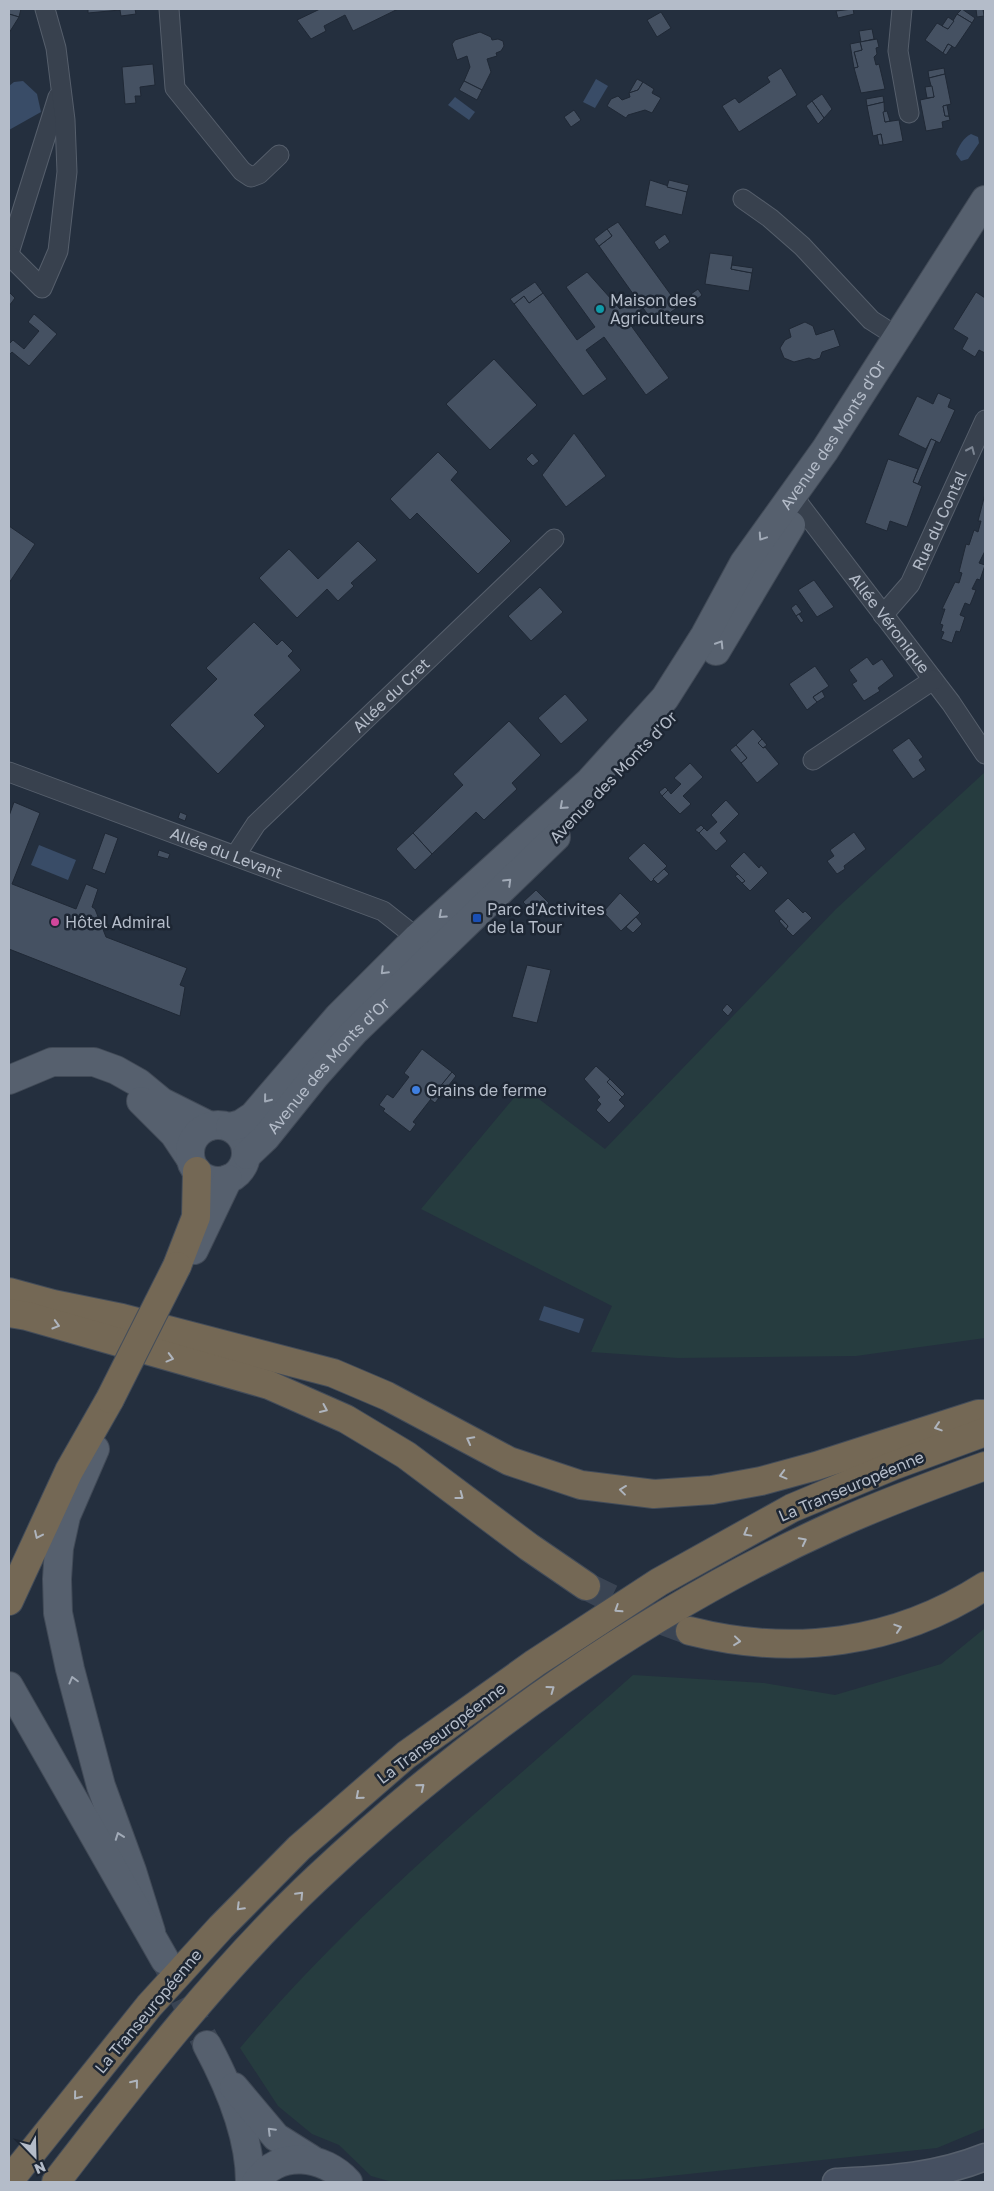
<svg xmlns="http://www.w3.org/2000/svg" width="994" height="2191" viewBox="0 0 994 2191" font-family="'Golos Text',sans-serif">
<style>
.green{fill:#263c3f}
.water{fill:#394c67}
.building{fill:#455162;stroke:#1f2835}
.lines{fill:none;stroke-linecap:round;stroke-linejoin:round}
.primary-tunnel{stroke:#3a4453;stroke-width:28;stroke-dasharray:28 14;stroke-linecap:butt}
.highway-tunnel{stroke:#3a4453;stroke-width:28;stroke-dasharray:28 14;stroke-linecap:butt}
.street-casing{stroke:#565f6c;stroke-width:21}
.secondary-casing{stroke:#565f6c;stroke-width:29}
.primary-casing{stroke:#414a57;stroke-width:30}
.highway-casing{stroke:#434c59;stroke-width:30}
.street{stroke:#38414e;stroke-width:19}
.secondary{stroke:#465061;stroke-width:26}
.primary{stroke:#56606e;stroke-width:28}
.highway{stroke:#746855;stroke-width:28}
.highway-bridge-casing{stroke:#434c59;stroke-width:30;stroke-linecap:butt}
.highway-bridge{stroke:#746855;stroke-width:28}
.oneway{stroke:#7c8592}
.oneway2{stroke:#a1aab7}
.oneway3{stroke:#aeb4bd}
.culture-dot{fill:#0f9aa8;stroke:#1d2633;stroke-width:2}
.transit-dot{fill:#1a4fb4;stroke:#1d2633;stroke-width:2}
.hotel-dot{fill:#d1479c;stroke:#1d2633;stroke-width:2}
.shop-dot{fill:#3f7fe0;stroke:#1d2633;stroke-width:2}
.labels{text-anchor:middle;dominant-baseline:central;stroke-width:5;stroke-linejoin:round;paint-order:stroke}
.poi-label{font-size:16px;fill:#b4bcc9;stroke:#1d2633;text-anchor:start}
.street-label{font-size:16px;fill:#b4bcc9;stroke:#1d2633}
</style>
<rect width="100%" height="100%" fill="#242f3e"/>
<g class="green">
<polygon points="985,772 985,1338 856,1356 678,1358 591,1352 612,1306 421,1209 523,1087 605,1149 836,909"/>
<path d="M985,1628V2128L937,2148L641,2179L544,2182H392L371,2176L339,2145L312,2134L278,2106L240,2048C354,1911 500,1793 633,1675L764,1683L835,1695L941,1664Z"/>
</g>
<g class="water">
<polygon points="596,79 608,86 595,108 583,102"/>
<polygon points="23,81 37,94 41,112 9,130 9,86 14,82"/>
<polygon points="455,97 475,112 469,120 448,105"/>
<path d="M971,134L978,137L979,143L968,159L961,161L956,154C958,147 964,137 971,134Z"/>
<polygon points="39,845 76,860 68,880 31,865"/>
<polygon points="544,1306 584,1319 579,1333 539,1320"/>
</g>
<g class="building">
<polygon points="9,9 21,9 19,17 9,14"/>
<polygon points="88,9 135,9 136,14 121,16 120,10 88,13"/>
<polygon points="320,9 398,9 353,31 345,15 324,26 326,31 311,39 297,20"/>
<polygon points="853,9 854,14 838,18 836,11"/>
<polygon points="962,9 975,18 972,23 957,14"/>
<polygon points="976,9 983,9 984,16 977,17"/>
<polygon points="661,12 671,28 657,37 647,20"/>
<polygon points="9,14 19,17 9,33"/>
<polygon points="957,14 972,23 955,48 948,44 943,53 925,40 937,23 948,29"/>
<polygon points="948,17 954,21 948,29 942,26"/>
<polygon points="872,29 874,39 861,42 859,31"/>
<polygon points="480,32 491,37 492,40 498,39 503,41 504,46 501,51 496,53 497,56 487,59 491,72 482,90 464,81 470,67 467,56 457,60 452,44 455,40"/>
<polygon points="877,39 879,47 876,48 877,54 874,57 876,65 879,64 885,89 861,93 854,68 858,67 854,52 862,50 860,42"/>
<polygon points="860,42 862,50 854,52 858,67 854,68 850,44"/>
<polygon points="948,44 952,46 946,55 943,53"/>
<polygon points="153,64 155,85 140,87 141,96 135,96 136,103 125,104 122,67"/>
<polygon points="781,68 797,95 739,132 722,106 735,98 739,103 770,82 767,77"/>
<polygon points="944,68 945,74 929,78 928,71"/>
<polygon points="945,74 951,104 943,106 945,116 949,116 950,120 942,122 943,128 926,131 920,100 934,97 929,78"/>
<polygon points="637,79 643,82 638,90 629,93"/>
<polygon points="464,81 482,90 477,100 459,90"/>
<polygon points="643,82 654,89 652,93 661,98 652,113 645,110 628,115 626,118 607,106 611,99 618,96 622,100 630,97 629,93 638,90"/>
<polygon points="932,86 934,97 927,98 925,87"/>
<polygon points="822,94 832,109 824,118 812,101"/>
<polygon points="883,96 884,102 867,106 866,99"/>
<polygon points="812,101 824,118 818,124 806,106"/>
<polygon points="884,102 885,122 899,120 903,141 883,145 881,134 873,136 867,106"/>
<polygon points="947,105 949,116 945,116 943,106"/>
<polygon points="574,110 581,120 571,127 564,117"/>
<polygon points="887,111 890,121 885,122 883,112"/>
<polygon points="881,134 883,145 879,145 877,135"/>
<polygon points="650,180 687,192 682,215 645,206"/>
<polygon points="669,180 689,185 687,192 667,187"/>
<polygon points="618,222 679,306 655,324 643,308 627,320 669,378 646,395 604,337 586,350 607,379 583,396 514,304 524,296 529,303 543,293 577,340 595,327 566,287 587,272 620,309 636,298 599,246 612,236 607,229"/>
<polygon points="607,229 612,236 599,246 594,239"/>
<polygon points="665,234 670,242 659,250 654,242"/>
<polygon points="710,253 733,256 731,269 752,273 749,291 705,284"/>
<polygon points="732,265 753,268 752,273 731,269"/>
<polygon points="535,282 543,293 529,303 524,296 514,304 510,299"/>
<polygon points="698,289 702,295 696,300 691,294"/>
<polygon points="9,292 15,298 9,306"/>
<polygon points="976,292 985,298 985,353 979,350 975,357 962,349 968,338 953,329"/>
<polygon points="34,314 57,334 29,366 12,352 9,355 9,344 13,340 24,349 39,331 28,322"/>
<polygon points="805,322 813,326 816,335 834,329 840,346 822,352 820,358 814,360 809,358 794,362 784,358 780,348 785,340 791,337 789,329"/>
<polygon points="494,359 537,405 490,450 446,404"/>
<polygon points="938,393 951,399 948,407 955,410 940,443 931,439 926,449 898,435 917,396 933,404"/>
<polygon points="574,433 606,476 566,507 542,475"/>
<polygon points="931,439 936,441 918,484 913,482"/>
<polygon points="438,452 458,472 451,480 511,541 478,574 417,513 410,520 390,499"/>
<polygon points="532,453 539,461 533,466 526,459"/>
<polygon points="888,459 918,469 913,482 922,486 907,527 890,521 887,531 865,523"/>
<polygon points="985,494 985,551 979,563 985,565 980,580 977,579 972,589 976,590 970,605 965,603 960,615 965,617 960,632 956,631 952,643 941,639 944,632 941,631 943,625 940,624 945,609 942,609 955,582 959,583 962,573 959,572 966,544 969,545 974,530 978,532 981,521 978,521"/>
<polygon points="9,526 35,544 9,583"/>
<polygon points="358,541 377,560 351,583 354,586 338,601 327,589 297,618 259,578 289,549 318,579"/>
<polygon points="814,580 834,607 817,617 798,590"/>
<polygon points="540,587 563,612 531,641 508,616"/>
<polygon points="796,604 802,612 796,616 791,608"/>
<polygon points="799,614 804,621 801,623 796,616"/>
<polygon points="254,622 277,645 282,640 293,651 288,656 301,670 254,715 265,726 218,774 170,725 217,679 206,668"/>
<polygon points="867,657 873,665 882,659 894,676 878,688 880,691 864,701 852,684 857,681 849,670"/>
<polygon points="815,666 829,686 813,697 817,702 807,710 789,684"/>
<polygon points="822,691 825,697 817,702 813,697"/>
<polygon points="565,694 588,720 561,744 538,718"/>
<polygon points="509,721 541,755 512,783 517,789 484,820 476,812 432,854 413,833 463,785 453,774"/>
<polygon points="753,729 762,739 758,743 763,748 765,747 779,764 757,783 741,763 747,758 736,745"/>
<polygon points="909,738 923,757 919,760 926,770 913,779 892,750"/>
<polygon points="762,739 767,745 763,748 758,743"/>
<polygon points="736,745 747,758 741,763 730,750"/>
<polygon points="690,763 703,777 683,796 691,804 680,814 662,796 668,790 671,794 681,784 674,778"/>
<polygon points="665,787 668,790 662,796 659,792"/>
<polygon points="726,800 739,814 720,833 727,841 716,851 699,833 704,828 707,831 717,822 711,815"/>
<polygon points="14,802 40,813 12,884 76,909 86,884 98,889 92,907 95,909 106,937 187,968 180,985 185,987 180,1016 9,949 9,816"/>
<polygon points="180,812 187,815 185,821 178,818"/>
<polygon points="701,825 704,828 699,833 695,830"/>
<polygon points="854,832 866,849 844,866 845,869 837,874 827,861 834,856 830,850"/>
<polygon points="105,833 118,838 105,874 92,869"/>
<polygon points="413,833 432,854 415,870 396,849"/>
<polygon points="644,843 667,866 651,882 628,858"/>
<polygon points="159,850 170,854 168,859 157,856"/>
<polygon points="744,852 759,868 761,865 768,873 750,891 742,883 745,881 730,866"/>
<polygon points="664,869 669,874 658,884 653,879"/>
<polygon points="738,874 745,881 742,883 735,876"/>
<polygon points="536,890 549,903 536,915 523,902"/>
<polygon points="620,893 640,913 621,931 603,912"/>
<polygon points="788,898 803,913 805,911 812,918 793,936 786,929 788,926 774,911"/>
<polygon points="636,917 642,924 633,933 626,927"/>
<polygon points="781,919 788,926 786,929 779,921"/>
<polygon points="527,965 551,970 537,1023 512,1017"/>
<polygon points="727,1004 733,1010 728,1016 722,1010"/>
<polygon points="422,1049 452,1072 413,1122 416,1124 410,1132 383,1111 385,1109 379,1105 387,1094 393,1098 409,1077 404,1073"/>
<polygon points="596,1066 610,1079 607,1082 622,1097 619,1100 625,1106 609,1123 596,1110 601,1104 597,1100 600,1097 584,1079"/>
<polygon points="452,1072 456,1076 435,1103 430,1099"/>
<polygon points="610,1079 625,1094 622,1097 607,1082"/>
</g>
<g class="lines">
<polyline class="primary-tunnel" points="165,1960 207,2045"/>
<polyline class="highway-tunnel" points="586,1586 641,1613 690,1631"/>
<defs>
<g id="street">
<polyline points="169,9 175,88 242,171 251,177 259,174 279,155"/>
<polyline points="902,9 898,51 909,113"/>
<polyline points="743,199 770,218 802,246 871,320 896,336"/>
<polyline points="9,253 58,97"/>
<polyline points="9,255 42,288 58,251 67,172 65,120 56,48 45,9"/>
<path id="s1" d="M792,495L951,703L985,754"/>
<path id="s2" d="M883,615L910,584L985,420"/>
<polyline points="813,760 933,680"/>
<path id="s3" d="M9,772L383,911L426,945"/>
<path id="s4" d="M235,856L256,824L554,539"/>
</g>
<path id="secondary" d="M836,2182C889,2179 935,2177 985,2157"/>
<g id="primary">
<polyline points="716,651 791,525"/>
<polyline points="9,1080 52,1062 94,1062 116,1070 139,1083 162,1102 210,1126"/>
<polyline points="141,1101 174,1134 190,1158"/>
<circle cx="218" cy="1153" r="28"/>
<path id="s5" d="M230,1127L241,1124L253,1116L338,1017L418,937L590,781L665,698L705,635L744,563L825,450L985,200"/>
<path id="s6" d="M247,1155L266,1137L315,1076L354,1032L556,837"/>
<polyline points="194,1250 228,1179"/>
<polyline points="95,1449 66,1516 59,1548 57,1579 58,1613 70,1669 101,1786 132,1871 151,1932"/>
<polyline points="9,1686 165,1960"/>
<path d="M207,2045C229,2086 250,2135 250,2182"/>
<polyline points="234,2087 276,2137 311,2159"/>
<path d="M256,2182C279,2149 324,2155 348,2182"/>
</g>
<g id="highway">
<polyline points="177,1266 196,1217 197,1171"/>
<polyline points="9,1292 53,1304 122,1318 333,1373 387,1396 509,1461 581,1485 654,1494 712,1490 761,1481 816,1466 978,1414 985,1414"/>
<polyline points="9,1313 27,1316 269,1385 346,1419 406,1455 529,1547 586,1586"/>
<polyline points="9,1601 69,1471 110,1399"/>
<path d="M690,1631C793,1657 895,1644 985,1586"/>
<polyline points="9,2181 149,2006 221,1927 299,1848 406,1755 535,1663 659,1582 792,1508 895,1465 985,1432"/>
<path d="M56,2182C137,2077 220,1969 317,1878C467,1737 647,1610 835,1525C884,1503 935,1484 985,1466"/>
</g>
</defs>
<use href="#street" class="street-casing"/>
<use href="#secondary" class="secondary-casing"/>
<use href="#primary" class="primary-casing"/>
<use href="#highway" class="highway-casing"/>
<use href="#street" class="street"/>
<use href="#secondary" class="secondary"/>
<use href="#primary" class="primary"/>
<use href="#highway" class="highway"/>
<defs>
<polyline id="highway-bridge" points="110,1399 177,1266"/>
</defs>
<use href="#highway-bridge" class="highway-bridge-casing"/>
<use href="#highway-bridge" class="highway-bridge"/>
</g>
<defs><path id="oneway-chevron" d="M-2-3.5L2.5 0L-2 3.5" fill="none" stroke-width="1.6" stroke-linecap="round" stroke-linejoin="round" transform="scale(1.25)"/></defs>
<use class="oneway" href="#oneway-chevron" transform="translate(971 450) rotate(-66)"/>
<g class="oneway2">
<use href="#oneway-chevron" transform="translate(762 537) rotate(124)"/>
<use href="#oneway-chevron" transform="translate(720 644) rotate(-58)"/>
<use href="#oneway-chevron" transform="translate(563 806) rotate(138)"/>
<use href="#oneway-chevron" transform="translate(508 882) rotate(-44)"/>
<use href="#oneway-chevron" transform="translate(442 915) rotate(138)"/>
<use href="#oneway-chevron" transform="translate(384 971) rotate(135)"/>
<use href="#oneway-chevron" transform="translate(267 1099) rotate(129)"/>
<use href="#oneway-chevron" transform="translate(73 1680) rotate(-105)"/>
<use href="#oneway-chevron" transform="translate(119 1836) rotate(-110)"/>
<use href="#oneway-chevron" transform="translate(271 2131) rotate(-135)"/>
</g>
<g class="oneway3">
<use href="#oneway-chevron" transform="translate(56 1325) rotate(16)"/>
<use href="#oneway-chevron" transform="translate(170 1358) rotate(15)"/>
<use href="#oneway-chevron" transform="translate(324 1409) rotate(24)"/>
<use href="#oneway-chevron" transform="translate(938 1427) rotate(162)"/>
<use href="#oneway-chevron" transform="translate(470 1440) rotate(-152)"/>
<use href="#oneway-chevron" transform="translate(783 1475) rotate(165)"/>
<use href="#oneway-chevron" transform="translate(623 1490) rotate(-173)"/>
<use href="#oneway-chevron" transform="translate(460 1496) rotate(37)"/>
<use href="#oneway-chevron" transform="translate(747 1533) rotate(151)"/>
<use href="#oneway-chevron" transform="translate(38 1535) rotate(115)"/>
<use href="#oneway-chevron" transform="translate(803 1541) rotate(-27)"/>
<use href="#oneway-chevron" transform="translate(618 1609) rotate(147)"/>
<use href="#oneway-chevron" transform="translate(898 1628) rotate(-18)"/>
<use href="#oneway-chevron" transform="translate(737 1641) rotate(6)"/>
<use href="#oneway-chevron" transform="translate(551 1689) rotate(-36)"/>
<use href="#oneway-chevron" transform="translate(421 1787) rotate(-39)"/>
<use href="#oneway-chevron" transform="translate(359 1796) rotate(139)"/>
<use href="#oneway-chevron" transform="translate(300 1895) rotate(-46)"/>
<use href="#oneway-chevron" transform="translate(240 1907) rotate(135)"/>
<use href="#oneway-chevron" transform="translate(135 2083) rotate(-51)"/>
<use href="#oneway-chevron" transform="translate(77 2096) rotate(129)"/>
</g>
<circle class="culture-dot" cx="600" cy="309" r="5"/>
<rect class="transit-dot" x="472" y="913" width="10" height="10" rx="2.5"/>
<circle class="hotel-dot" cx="55" cy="922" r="5"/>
<circle class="shop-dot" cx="416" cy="1090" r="5"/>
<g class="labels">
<g class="poi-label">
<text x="610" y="300">Maison des<tspan x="610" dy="18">Agriculteurs</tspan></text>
<text x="487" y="909">Parc d'Activites<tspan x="487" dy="18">de la Tour</tspan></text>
<text x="65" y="922">Hôtel Admiral</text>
<text x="426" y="1090">Grains de ferme</text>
</g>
<g class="street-label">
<text stroke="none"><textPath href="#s5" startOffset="926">Avenue des Monts d'Or</textPath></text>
<text stroke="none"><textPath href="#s2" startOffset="111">Rue du Contal</textPath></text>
<text stroke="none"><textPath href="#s1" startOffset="161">Allée Véronique</textPath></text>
<text stroke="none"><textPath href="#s4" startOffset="225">Allée du Cret</textPath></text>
<text transform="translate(613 777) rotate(-46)">Avenue des Monts d'Or</text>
<text stroke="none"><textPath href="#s3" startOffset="232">Allée du Levant</textPath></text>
<text stroke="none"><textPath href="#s6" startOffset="121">Avenue des Monts d'Or</textPath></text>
<text transform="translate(851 1486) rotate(-23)">La Transeuropéenne</text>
<text transform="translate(441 1733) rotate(-37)">La Transeuropéenne</text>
<text transform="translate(148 2011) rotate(-50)">La Transeuropéenne</text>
</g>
</g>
<rect width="994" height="2191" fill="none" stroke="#b4bcc9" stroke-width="20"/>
<g transform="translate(35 2156) rotate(157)" stroke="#1d2633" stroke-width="4" paint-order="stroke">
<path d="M0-4L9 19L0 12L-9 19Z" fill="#b4bcc9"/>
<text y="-8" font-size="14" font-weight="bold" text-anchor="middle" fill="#b4bcc9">N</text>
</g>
</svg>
